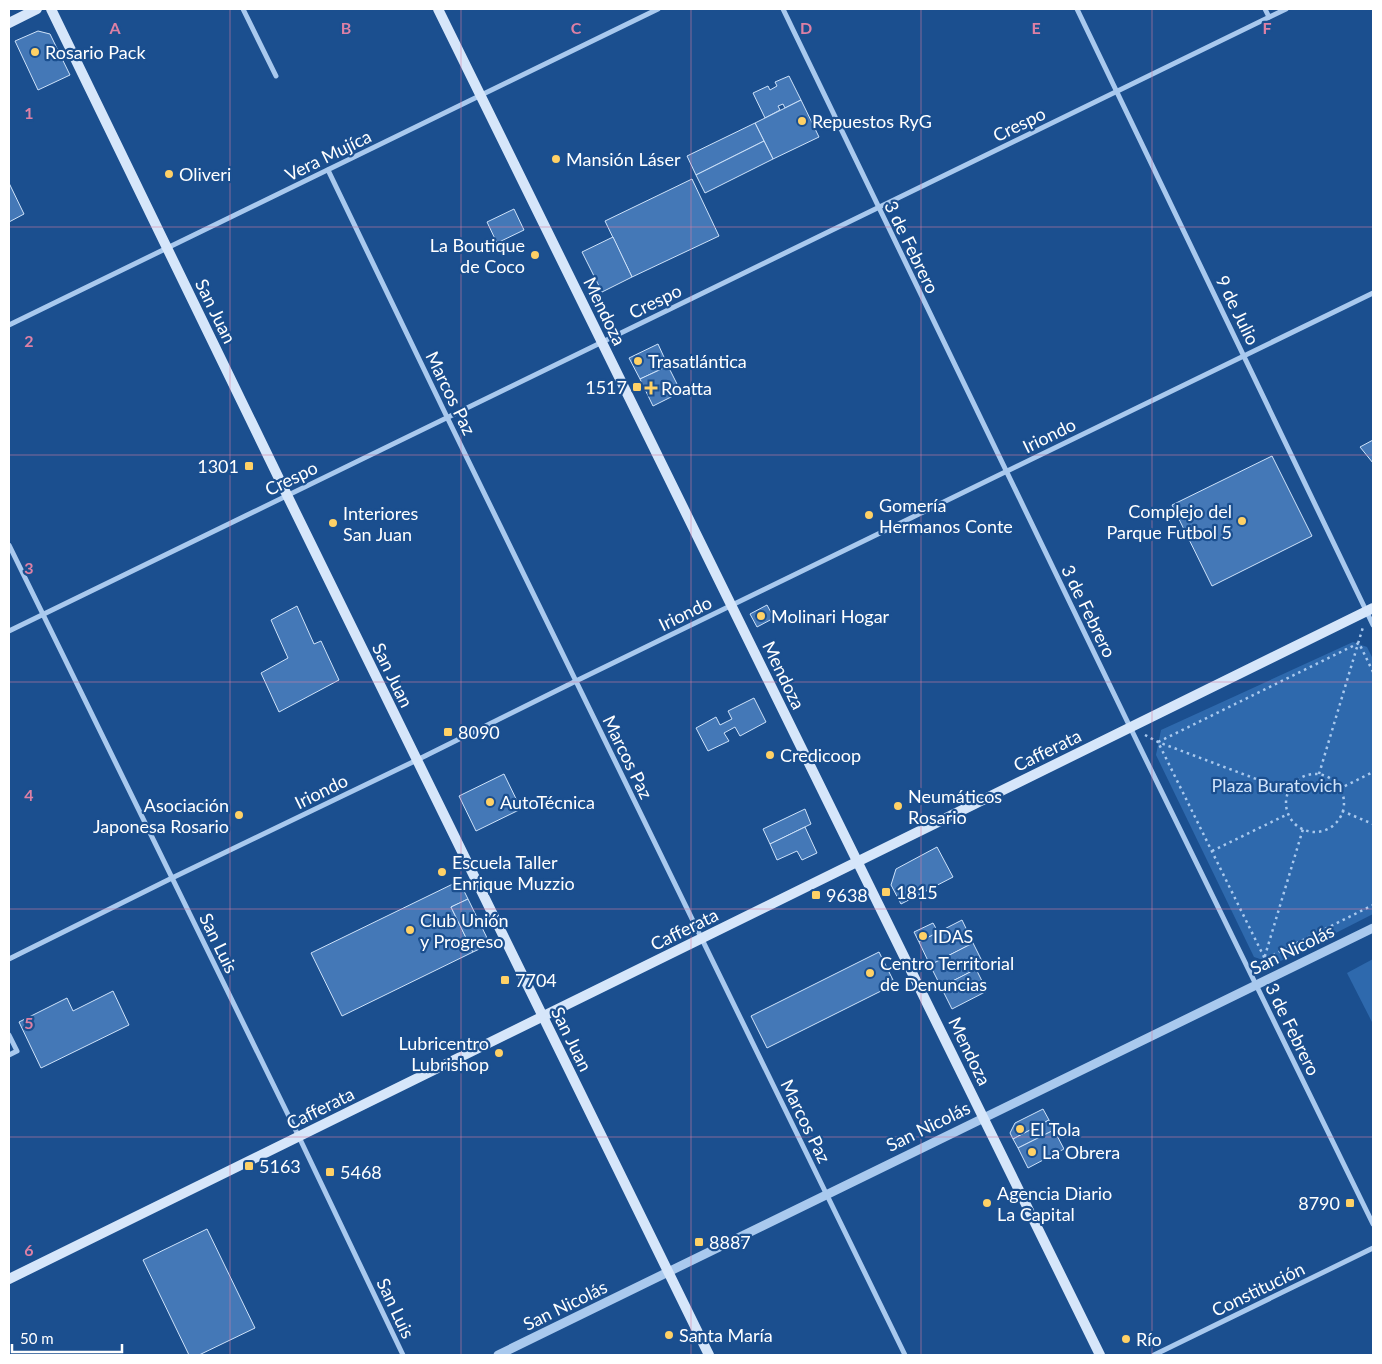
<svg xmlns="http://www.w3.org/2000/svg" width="1382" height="1364" viewBox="0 0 1382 1364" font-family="Lato,sans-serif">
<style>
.green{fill:#2e69ad}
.building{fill:#4478b7;stroke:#cfe3fa}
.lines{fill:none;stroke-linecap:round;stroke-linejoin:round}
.path{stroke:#a9c9ee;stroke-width:2.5;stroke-dasharray:2.5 4;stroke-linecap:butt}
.minor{stroke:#a9c9ee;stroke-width:5}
.tertiary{stroke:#a9c9ee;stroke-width:9}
.secondary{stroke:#d6e6fa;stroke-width:10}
.grid{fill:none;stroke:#dd80a5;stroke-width:1;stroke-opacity:0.55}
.poi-dot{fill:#ffd166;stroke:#1b4f8f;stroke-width:2}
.labels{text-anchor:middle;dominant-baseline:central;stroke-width:4.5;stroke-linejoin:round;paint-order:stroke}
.poi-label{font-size:18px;fill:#fff;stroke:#1b4f8f;text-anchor:start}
.street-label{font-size:18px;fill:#fff;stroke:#1b4f8f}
.park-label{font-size:18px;fill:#cfe3fa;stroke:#1b4f8f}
.grid-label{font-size:16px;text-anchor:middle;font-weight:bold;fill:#dd80a5;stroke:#1b4f8f;stroke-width:4.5;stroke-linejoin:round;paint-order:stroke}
</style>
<rect width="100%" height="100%" fill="#1b4f8f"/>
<g class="green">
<polygon points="1353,642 1367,647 1373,659 1373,914 1275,964 1254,957 1156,755 1161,730"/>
<polygon points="1373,959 1373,1024 1347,973"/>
</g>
<g class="building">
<polygon points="38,31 50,34 70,75 38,90 15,41"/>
<polygon points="789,76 801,100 785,108 783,104 778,106 780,110 765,118 753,93 768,86 770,90 777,86 775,82"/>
<polygon points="801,100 819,137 773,159 755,123"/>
<polygon points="755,123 764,141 696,175 687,156"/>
<polygon points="764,141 773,159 705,193 696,175"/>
<polygon points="692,179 719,236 632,277 605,221"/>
<polygon points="9,183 24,214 9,222"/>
<polygon points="514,209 524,230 497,243 487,222"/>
<polygon points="613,237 632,277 602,292 582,252"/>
<polygon points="658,344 668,366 640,379 629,358"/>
<polygon points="668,366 681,392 653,406 640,379"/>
<polygon points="1373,440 1373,463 1360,447"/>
<polygon points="1272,456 1312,536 1212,586 1172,505"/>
<polygon points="767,605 774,618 757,627 750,614"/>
<polygon points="297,606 314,644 321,641 339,680 279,712 261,673 288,658 271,620"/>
<polygon points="754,698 766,722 740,736 735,727 724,733 729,741 708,751 696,728 716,717 720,725 732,719 728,711"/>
<polygon points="504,774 521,809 476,831 459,796"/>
<polygon points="805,809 811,824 770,844 763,829"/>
<polygon points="805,827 817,853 802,860 797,851 777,860 770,844"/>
<polygon points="937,847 953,877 901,904 891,885 896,869"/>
<polygon points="459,881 468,899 451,907 473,952 342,1016 311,953"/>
<polygon points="468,899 490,944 473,952 451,907"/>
<polygon points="962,920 973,943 930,965 919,942"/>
<polygon points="933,923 938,932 919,942 914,932"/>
<polygon points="973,943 984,965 941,987 930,965"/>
<polygon points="879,952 895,984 767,1048 751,1016"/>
<polygon points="976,969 987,991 952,1009 941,987"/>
<polygon points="113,991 129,1025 41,1068 19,1022 67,998 73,1011"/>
<polygon points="1043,1109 1049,1120 1013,1139 1010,1133 1015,1123"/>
<polygon points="1049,1120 1054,1130 1018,1148 1013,1139"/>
<polygon points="1054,1130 1064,1149 1028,1168 1018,1148"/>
<polygon points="207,1229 255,1328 199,1355 189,1355 143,1260"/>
</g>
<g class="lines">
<g class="path">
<polyline points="1373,672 1359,643 1158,742 1265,959 1373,905"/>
<polyline points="1145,735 1158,742 1288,791"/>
<polyline points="1319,774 1363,627"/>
<circle cx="1315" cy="803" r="29"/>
<polyline points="1339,789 1373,772"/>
<polyline points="1342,811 1373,824"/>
<polyline points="1212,851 1288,814"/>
<polyline points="1261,969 1303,829"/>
</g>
<g class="minor">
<polyline points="243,9 276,76"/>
<polyline points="783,9 1130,727 1373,1224"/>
<polyline points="1077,9 1373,625"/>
<polyline points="1265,9 1269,17"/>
<polyline points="328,170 447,417 905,1355"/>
<polyline points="9,325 658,9"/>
<polyline points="9,545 299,1137 403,1355"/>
<polyline points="9,631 1286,9"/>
<polyline points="9,959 172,878 417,760 576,681 1373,293"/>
<polyline points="9,1035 17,1051 9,1055"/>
<polyline points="1154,1355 1373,1248"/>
</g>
<polyline class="tertiary" points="498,1355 1373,928"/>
<g class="secondary">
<polyline points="51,9 287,495 709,1355"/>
<polyline points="438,9 1100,1355"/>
<polyline points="9,23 37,9"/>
<polyline points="9,1279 1373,608"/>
</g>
</g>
<path class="grid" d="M230,9V1355M461,9V1355M691,9V1355M921,9V1355M1152,9V1355M9,227H1373M9,455H1373M9,682H1373M9,909H1373M9,1137H1373"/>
<g class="poi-dot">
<circle cx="35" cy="52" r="5"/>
<circle cx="802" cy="121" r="5"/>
<circle cx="556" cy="159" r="5"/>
<circle cx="169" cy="174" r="5"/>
<circle cx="535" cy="255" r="5"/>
<circle cx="638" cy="361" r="5"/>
<rect x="632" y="382" width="10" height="10" rx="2.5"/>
<path d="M648.5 380.5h5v5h5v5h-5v5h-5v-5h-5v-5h5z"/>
<rect x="244" y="461" width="10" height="10" rx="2.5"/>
<circle cx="869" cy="515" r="5"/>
<circle cx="1242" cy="521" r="5"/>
<circle cx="333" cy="523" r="5"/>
<circle cx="761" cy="616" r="5"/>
<rect x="443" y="727" width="10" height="10" rx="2.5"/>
<circle cx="770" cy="755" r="5"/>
<circle cx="490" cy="802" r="5"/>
<circle cx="898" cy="806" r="5"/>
<circle cx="239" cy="815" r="5"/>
<circle cx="442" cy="872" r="5"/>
<rect x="881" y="887" width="10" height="10" rx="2.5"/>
<rect x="811" y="890" width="10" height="10" rx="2.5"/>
<circle cx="410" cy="930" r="5"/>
<circle cx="923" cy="936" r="5"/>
<circle cx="870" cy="973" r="5"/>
<rect x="500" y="975" width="10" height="10" rx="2.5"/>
<circle cx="499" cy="1053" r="5"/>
<circle cx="1020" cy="1129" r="5"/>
<circle cx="1032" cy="1152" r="5"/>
<rect x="244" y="1161" width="10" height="10" rx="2.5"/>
<rect x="325" y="1167" width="10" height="10" rx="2.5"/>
<circle cx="987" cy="1203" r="5"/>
<rect x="1345" y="1198" width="10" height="10" rx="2.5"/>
<rect x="694" y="1237" width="10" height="10" rx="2.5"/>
<circle cx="669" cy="1335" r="5"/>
<circle cx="1126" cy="1339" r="5"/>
</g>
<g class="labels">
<g class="poi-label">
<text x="45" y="52">Rosario Pack</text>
<text x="812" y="121">Repuestos RyG</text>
<text x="566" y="159">Mansión Láser</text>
<text x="179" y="174">Oliveri</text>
<text x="525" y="245" text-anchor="end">La Boutique<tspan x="525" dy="21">de Coco</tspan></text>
<text x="648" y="361">Trasatlántica</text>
<text x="627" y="387" text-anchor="end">1517</text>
<text x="661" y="388">Roatta</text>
<text x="239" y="466" text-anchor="end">1301</text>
<text x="879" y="505">Gomería<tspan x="879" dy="21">Hermanos Conte</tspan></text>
<text x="1232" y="511" text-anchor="end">Complejo del<tspan x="1232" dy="21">Parque Futbol 5</tspan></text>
<text x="343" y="513">Interiores<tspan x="343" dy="21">San Juan</tspan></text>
<text x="771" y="616">Molinari Hogar</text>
<text x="458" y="732">8090</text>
<text x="780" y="755">Credicoop</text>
<text x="908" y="796">Neumáticos<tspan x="908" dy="21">Rosario</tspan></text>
<text x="500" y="802">AutoTécnica</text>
<text x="229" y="805" text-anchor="end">Asociación<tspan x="229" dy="21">Japonesa Rosario</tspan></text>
<text x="452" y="862">Escuela Taller<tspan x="452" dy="21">Enrique Muzzio</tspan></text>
<text x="896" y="892">1815</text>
<text x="826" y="895">9638</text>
<text x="420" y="920">Club Unión<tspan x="420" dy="21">y Progreso</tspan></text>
<text x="933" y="936">IDAS</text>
<text x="880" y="963">Centro Territorial<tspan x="880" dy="21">de Denuncias</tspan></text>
<text x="515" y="980">7704</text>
<text x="489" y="1043" text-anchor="end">Lubricentro<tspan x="489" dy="21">Lubrishop</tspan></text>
<text x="1030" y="1129">El Tola</text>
<text x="1042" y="1152">La Obrera</text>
<text x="259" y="1166">5163</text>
<text x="340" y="1172">5468</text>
<text x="997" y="1193">Agencia Diario<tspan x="997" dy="21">La Capital</tspan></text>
<text x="1340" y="1203" text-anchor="end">8790</text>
<text x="709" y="1242">8887</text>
<text x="679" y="1335">Santa María</text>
<text x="1136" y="1339">Río</text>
</g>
<g class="street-label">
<text transform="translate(1019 124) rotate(-26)">Crespo</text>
<text transform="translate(328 155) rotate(-26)">Vera Mujíca</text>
<text transform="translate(912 247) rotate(64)">3 de Febrero</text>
<text transform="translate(655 301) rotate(-26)">Crespo</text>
<text transform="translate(1238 310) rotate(64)">9 de Julio</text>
<text transform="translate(216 311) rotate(64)">San Juan</text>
<text transform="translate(605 311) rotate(64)">Mendoza</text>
<text transform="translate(451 393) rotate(64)">Marcos Paz</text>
<text transform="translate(1049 435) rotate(-26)">Iriondo</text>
<text transform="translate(291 478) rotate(-26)">Crespo</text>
<text transform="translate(1089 611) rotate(64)">3 de Febrero</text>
<text transform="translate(685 613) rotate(-26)">Iriondo</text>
<text transform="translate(393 675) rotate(64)">San Juan</text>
<text transform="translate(784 675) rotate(64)">Mendoza</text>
<text transform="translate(1047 750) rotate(-26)">Cafferata</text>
<text transform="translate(628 757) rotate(64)">Marcos Paz</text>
<text transform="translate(321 791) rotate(-26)">Iriondo</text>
<text transform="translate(684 929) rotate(-26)">Cafferata</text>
<text transform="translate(219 943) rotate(64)">San Luis</text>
<text transform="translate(1292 949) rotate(-26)">San Nicolás</text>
<text transform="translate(1293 1029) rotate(64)">3 de Febrero</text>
<text transform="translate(572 1039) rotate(64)">San Juan</text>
<text transform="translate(970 1051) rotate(64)">Mendoza</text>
<text transform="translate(320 1108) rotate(-26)">Cafferata</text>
<text transform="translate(806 1121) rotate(64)">Marcos Paz</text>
<text transform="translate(928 1126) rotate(-26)">San Nicolás</text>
<text transform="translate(1258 1289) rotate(-26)">Constitución</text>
<text transform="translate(565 1305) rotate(-26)">San Nicolás</text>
<text transform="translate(396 1308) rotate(65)">San Luis</text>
</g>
<g class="park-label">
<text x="1277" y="785">Plaza Buratovich</text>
</g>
</g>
<g class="grid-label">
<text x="115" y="34">A</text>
<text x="346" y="34">B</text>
<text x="576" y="34">C</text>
<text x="806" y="34">D</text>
<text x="1036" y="34">E</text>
<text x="1267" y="34">F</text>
<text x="29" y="119">1</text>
<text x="29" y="347">2</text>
<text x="29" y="574">3</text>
<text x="29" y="801">4</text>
<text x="29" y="1029">5</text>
<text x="29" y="1256">6</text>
</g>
<rect width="1382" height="1364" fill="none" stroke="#ffffff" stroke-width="20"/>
<path d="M12 1344v8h110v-8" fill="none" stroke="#ffffff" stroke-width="2.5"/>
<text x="20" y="1344" font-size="15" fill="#ffffff" stroke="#1b4f8f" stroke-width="4" paint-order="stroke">50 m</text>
</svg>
